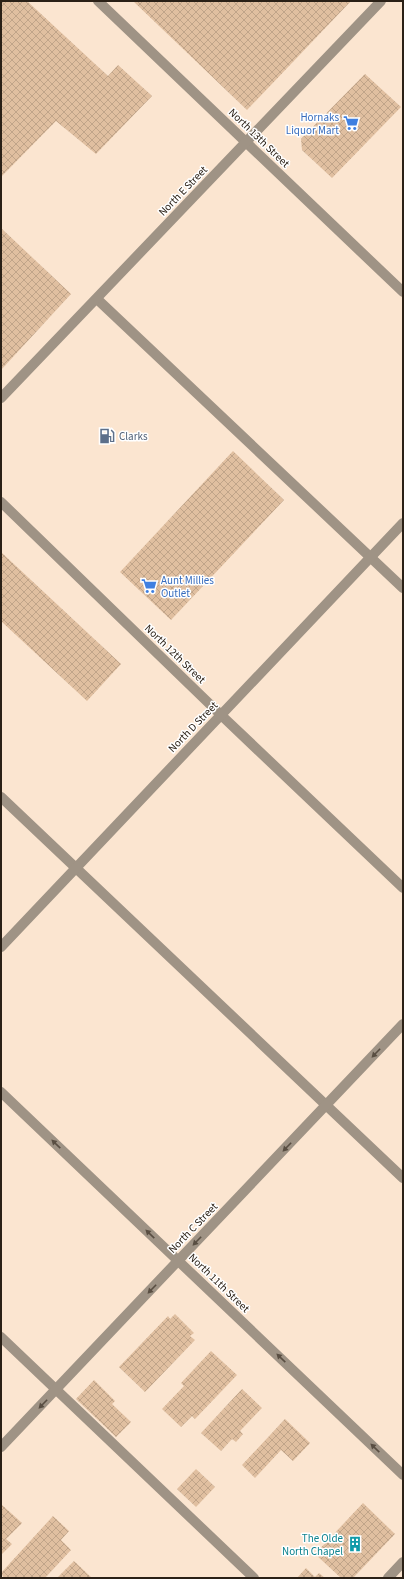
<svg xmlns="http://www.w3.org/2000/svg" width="404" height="1579" viewBox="0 0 404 1579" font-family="'Source Sans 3',sans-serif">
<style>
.building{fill:url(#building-cross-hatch)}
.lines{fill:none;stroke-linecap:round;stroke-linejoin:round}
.minor{stroke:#9f9385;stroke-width:10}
.oneway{fill:#594e42}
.labels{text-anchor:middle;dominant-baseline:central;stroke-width:3;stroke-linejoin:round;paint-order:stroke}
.shop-label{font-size:11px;fill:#366cbe;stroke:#fff;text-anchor:end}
.street-label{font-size:11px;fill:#2a2016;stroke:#fff}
.service-label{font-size:11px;fill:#4e5e75;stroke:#fff;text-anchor:start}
.culture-label{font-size:11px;fill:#0d838f;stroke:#fff;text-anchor:end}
</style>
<defs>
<pattern id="building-cross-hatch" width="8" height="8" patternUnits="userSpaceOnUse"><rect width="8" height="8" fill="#e0bfa0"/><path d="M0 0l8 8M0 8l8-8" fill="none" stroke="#c0a489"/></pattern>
</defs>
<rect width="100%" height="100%" fill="#fbe5d0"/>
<g class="building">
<polygon points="1,1 27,1 108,76 118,65 152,96 96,154 56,121 1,177"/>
<polygon points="133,1 351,1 247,110"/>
<polygon points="365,74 401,107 332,178 302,150 301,139"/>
<polygon points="1,228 71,294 1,370"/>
<polygon points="233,451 284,500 171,620 120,572"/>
<polygon points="1,552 121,664 87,701 2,622 1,624"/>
<polygon points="175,1314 194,1333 190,1336 195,1340 145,1392 119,1367 168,1316 170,1319"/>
<polygon points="211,1351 237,1375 195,1419 192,1416 181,1427 162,1409 184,1386 181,1383"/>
<polygon points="94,1380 115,1401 112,1404 131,1422 116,1437 76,1399"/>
<polygon points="242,1389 262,1408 240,1431 243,1434 236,1442 232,1439 221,1451 201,1433"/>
<polygon points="285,1419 310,1443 293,1461 281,1450 255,1478 242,1465"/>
<polygon points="196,1469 215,1487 196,1507 177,1489"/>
<polygon points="363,1503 395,1534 353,1578 341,1578 315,1554"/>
<polygon points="1,1504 22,1523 6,1539 12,1544 1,1555"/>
<polygon points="53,1516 69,1531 61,1540 71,1550 45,1578 4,1578 1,1573"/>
<polygon points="74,1561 92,1578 57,1578"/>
<polygon points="306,1568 315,1577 319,1573 325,1578 297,1578"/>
</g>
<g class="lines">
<g class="minor">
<polyline points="98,1 403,292"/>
<polyline points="97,299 403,588"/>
<polyline points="1,398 381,1"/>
<polyline points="1,502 221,715 403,888"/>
<polyline points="1,797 403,1178"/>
<polyline points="1,947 403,523"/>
<polyline points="1,1092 403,1475"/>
<polyline points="1,1337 254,1578"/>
<polyline points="1,1447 403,1024"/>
<polyline points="388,1578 403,1562"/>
</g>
</g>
<defs><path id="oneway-solid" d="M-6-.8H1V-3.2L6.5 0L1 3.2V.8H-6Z"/></defs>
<g class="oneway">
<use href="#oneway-solid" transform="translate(376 1053) rotate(134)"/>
<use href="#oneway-solid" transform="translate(56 1144) rotate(-136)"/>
<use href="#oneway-solid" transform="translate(287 1147) rotate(134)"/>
<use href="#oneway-solid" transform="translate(150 1234) rotate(-136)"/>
<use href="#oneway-solid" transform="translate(197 1241) rotate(134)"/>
<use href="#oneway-solid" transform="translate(152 1289) rotate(134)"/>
<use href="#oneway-solid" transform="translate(281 1358) rotate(-136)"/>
<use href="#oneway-solid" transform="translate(43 1404) rotate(134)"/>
<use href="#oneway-solid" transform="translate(375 1448) rotate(-136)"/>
</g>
<defs>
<symbol id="supermarket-bare" viewBox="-9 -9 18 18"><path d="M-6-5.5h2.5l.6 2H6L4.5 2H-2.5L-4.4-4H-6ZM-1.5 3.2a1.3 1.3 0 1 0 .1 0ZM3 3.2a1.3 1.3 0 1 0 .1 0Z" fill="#3f7fe0" stroke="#fff" stroke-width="2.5" paint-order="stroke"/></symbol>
<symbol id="fuel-bare" viewBox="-9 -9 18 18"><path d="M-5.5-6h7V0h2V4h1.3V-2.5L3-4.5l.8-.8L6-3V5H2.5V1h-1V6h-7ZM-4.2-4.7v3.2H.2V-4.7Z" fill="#5c6f8a" stroke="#fff" stroke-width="2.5" paint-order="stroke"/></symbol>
<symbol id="building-bare" viewBox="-9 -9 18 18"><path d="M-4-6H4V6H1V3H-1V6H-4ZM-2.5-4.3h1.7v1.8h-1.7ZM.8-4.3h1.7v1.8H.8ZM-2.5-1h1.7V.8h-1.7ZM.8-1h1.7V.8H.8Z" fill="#0f9aa8" stroke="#fff" stroke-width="2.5" paint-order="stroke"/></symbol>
</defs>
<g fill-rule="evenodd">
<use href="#supermarket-bare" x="340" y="112" width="22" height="22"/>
<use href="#fuel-bare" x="96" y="425" width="22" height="22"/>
<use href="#supermarket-bare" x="138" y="575" width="22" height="22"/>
<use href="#building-bare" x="344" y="1533" width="22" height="22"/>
</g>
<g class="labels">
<g class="shop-label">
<text x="339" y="117">Hornaks<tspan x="339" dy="13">Liquor Mart</tspan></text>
<text x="161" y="580" text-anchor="start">Aunt Millies<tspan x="161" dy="13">Outlet</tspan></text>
</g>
<g class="street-label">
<text transform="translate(259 138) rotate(44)">North 13th Street</text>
<text transform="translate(183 191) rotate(-46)">North E Street</text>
<text transform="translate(175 654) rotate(44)">North 12th Street</text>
<text transform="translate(193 727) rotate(-46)">North D Street</text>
<text transform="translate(193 1228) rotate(-46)">North C Street</text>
<text transform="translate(219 1283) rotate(44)">North 11th Street</text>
</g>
<g class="service-label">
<text x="119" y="436">Clarks</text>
</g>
<g class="culture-label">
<text x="343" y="1538">The Olde<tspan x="343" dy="13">North Chapel</tspan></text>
</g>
</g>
<rect width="404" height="1579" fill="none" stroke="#2a2016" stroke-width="4"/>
</svg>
